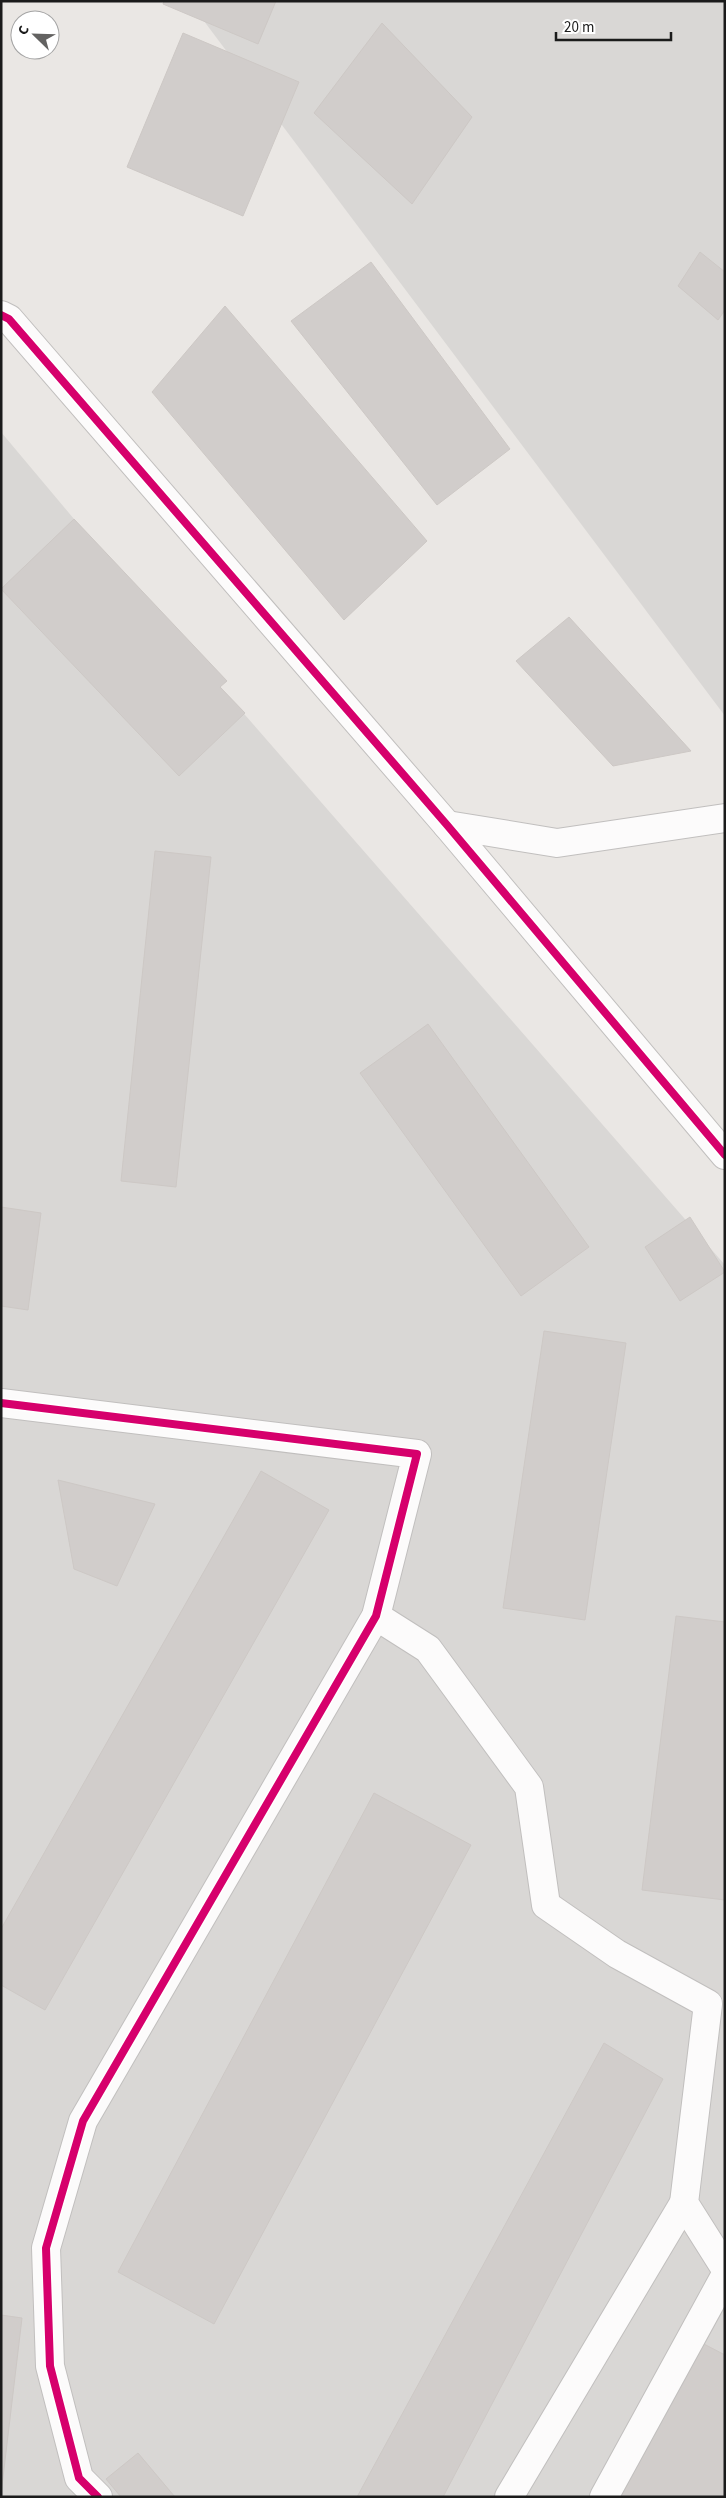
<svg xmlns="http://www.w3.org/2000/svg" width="726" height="2498" viewBox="0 0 726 2498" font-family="'Source Sans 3',sans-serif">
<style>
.residential{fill:#d9d7d5}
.building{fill:#d1cdcb;stroke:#cdc8c5}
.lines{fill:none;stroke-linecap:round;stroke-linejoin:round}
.minor-casing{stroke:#c1bfbe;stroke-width:30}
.minor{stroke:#fcfbfb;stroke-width:28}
.cycleway-casing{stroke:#fff;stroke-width:11}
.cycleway{stroke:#d6006c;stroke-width:8}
</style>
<rect width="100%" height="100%" fill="#eae7e4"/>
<g class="residential">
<polygon points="189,1 725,1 725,716"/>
<polygon points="1,432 74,519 725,1265 725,2497 1,2497"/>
</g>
<g class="building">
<polygon points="164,1 276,1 258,44 163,4"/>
<polygon points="382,23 472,117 412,204 314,113"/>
<polygon points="183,33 299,82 243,216 127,167"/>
<polygon points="700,252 725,272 725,310 718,320 678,286"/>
<polygon points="371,262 510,449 437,505 291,321"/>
<polygon points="225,306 427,541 344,620 152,392"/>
<polygon points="74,519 227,681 220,687 245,713 179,776 1,589"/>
<polygon points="569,617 691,751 613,766 516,661"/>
<polygon points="155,851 211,857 176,1187 121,1181"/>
<polygon points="428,1024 589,1247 521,1296 360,1073"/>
<polygon points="1,1207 41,1213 28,1310 1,1306"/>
<polygon points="690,1217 725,1272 680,1301 645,1247"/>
<polygon points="544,1331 626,1343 585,1620 503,1608"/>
<polygon points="261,1471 329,1510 45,2010 1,1985 1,1929"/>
<polygon points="58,1480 155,1504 117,1586 74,1569"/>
<polygon points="676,1616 725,1622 725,1900 642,1890"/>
<polygon points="374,1793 471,1845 214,2324 118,2272"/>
<polygon points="604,2043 663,2079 443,2497 357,2497"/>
<polygon points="1,2315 22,2318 1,2494"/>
<polygon points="702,2343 725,2355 725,2492 722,2497 618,2497"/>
<polygon points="138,2453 175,2497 121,2497 106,2479"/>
</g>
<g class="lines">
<defs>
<g id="minor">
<polyline points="1,315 9,319 447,825 725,1155"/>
<polyline points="447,825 557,843 725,818"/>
<polyline points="1,1403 417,1454 376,1616 83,2121 46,2248 50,2366 79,2478 98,2497"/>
<polyline points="376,1616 428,1649 529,1787 546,1905 617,1954 708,2004 684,2203 725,2268"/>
<polyline points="509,2497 684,2203"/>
<polyline points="604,2497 725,2276"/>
</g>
</defs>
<use href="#minor" class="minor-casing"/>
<use href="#minor" class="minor"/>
<defs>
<g id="cycleway">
<polyline points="1,315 9,319 447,825 725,1155"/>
<polyline points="1,1403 417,1454 376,1616 83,2121 46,2248 50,2366 79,2478 98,2497"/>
</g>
</defs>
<use href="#cycleway" class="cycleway-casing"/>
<use href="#cycleway" class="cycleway"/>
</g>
<rect width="726" height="2498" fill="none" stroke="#1b1b1b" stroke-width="5"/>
<g transform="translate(35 35) rotate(293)"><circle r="24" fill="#ffffff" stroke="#a4a4a4"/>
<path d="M0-4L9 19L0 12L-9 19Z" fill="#636261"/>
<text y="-8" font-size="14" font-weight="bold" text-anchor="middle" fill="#1b1b1b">С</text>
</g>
<path d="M556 32v8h115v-8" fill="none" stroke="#1b1b1b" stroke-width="2.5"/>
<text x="564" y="32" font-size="15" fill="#1b1b1b" stroke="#ffffff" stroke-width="4" paint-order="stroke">20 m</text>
</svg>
